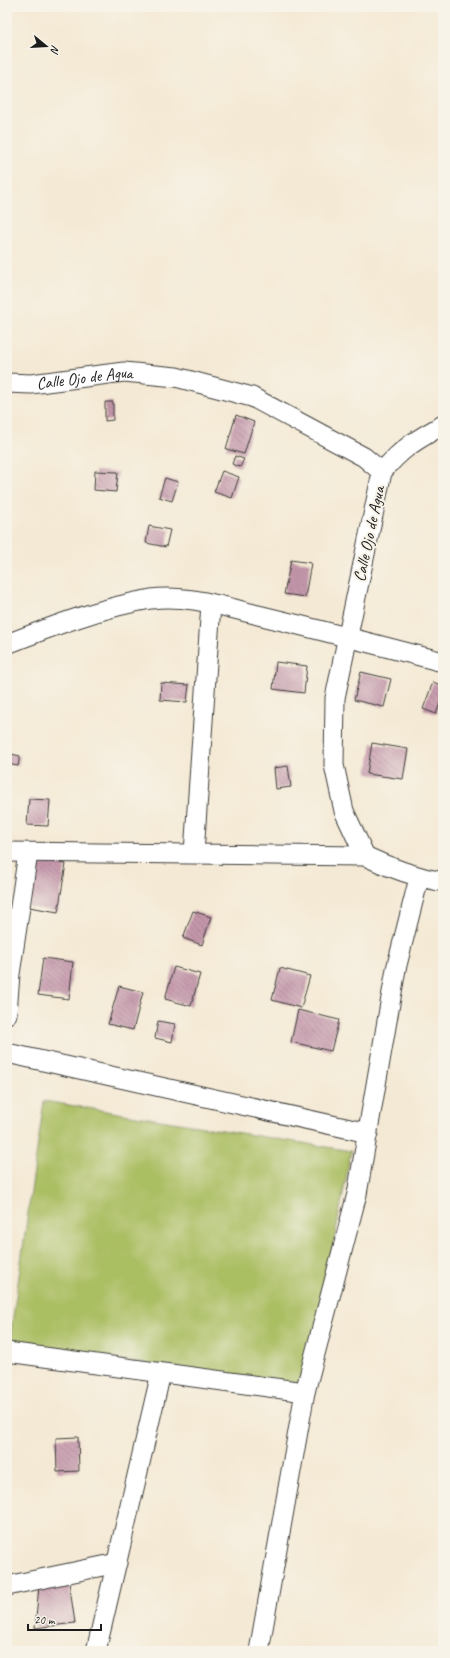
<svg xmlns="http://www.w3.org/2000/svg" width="450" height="1658" viewBox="0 0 450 1658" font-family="Caveat,sans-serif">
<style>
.green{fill:#aabe62;stroke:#636d3f}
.building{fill:url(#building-back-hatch)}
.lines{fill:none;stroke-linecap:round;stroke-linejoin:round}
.street-casing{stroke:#3c3b38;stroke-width:21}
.street{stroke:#fff;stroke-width:19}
.labels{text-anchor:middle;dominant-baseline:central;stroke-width:4;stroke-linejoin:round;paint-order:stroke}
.street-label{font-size:17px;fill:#1c1c1c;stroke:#f7f3e8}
</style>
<defs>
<pattern id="building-back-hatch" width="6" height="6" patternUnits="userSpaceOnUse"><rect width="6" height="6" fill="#c597ab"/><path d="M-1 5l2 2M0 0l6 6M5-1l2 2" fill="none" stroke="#9f7a8a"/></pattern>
</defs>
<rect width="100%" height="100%" fill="#f7f3e8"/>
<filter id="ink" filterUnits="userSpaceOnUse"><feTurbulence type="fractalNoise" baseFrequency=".025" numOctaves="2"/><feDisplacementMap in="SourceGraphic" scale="8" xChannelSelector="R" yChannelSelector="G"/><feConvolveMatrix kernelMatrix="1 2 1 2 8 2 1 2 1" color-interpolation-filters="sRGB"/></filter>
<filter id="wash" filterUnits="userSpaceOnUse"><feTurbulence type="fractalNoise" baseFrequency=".012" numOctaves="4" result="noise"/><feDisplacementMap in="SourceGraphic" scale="16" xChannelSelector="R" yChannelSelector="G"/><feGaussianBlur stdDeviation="0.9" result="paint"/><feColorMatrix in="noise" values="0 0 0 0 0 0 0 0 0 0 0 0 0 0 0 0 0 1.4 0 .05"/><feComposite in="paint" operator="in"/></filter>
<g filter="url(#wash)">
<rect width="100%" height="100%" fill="#f4e9d4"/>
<polygon class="green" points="44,1101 351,1151 307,1385 9,1345"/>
<g id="blocks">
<g class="building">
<polygon points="105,402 113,402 113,420 105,421"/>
<polygon points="236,415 254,422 244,454 226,449"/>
<polygon points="235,456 244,459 240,467 232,464"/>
<polygon points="95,471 118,472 116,492 94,490"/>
<polygon points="222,471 239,477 232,498 214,492"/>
<polygon points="165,478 178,482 172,501 159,497"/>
<polygon points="149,526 170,530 166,547 146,543"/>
<polygon points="291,560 311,563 305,597 284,594"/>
<polygon points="276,662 307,666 304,693 273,689"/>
<polygon points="361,672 391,679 384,707 354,700"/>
<polygon points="433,682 443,686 443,695 436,714 423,709"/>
<polygon points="161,683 189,685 187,702 160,700"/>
<polygon points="372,743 408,749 403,779 367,774"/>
<polygon points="7,753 20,756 18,766 7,764"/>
<polygon points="288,766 291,787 276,789 274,768"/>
<polygon points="29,799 50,800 48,826 27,825"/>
<polygon points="37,859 66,864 58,912 29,907"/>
<polygon points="193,911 211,917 202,945 183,938"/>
<polygon points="43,958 73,962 69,999 38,995"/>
<polygon points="174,967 200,974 191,1006 165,999"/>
<polygon points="280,968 310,976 301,1008 272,1000"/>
<polygon points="119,986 143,992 133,1030 108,1024"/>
<polygon points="298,1010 339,1020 331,1051 291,1042"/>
<polygon points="158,1021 175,1024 172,1042 155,1038"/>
<polygon points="78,1437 79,1471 57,1472 56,1438"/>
<polygon points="69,1582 75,1623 35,1628 39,1586"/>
</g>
</g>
</g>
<g filter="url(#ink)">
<use href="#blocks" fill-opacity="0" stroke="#3c3b38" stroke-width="1"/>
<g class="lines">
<defs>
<g id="street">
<path id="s1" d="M7,383L31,384L124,372L176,377L252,397L364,457L382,472"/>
<path d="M443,425C416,440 402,448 382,472L335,698L334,765L344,811L365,856C390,868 415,877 443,882"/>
<path d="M7,644C53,626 103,607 151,599C186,594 225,607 258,615C320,630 382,646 443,662"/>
<polyline points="7,852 365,856"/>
<polyline points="194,853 211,604"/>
<polyline points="7,1014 10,974 28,853"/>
<polyline points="7,1053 368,1133"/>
<polyline points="7,1352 305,1392"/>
<polyline points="7,1586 117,1563"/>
<polyline points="96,1651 161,1373"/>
<polyline points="259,1651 305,1392 357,1194 396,969 419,878"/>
</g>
</defs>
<use href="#street" class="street-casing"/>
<use href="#street" class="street"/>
</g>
</g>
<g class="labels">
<g class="street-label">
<text stroke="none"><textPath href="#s1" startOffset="78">Calle Ojo de Agua</textPath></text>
<text transform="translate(369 534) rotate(-78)">Calle Ojo de Agua</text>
</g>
</g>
<rect width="450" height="1658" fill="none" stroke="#f7f3e8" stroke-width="24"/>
<g transform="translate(46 46) rotate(108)" stroke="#f7f3e8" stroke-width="3" paint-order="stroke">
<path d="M0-3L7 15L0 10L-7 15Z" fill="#1c1c1c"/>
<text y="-6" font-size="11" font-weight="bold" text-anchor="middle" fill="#1c1c1c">N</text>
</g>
<path d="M28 1624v6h73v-6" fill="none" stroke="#1c1c1c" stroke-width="2"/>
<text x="34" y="1624" font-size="12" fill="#1c1c1c" stroke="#f7f3e8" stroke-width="3" paint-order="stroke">20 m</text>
</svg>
